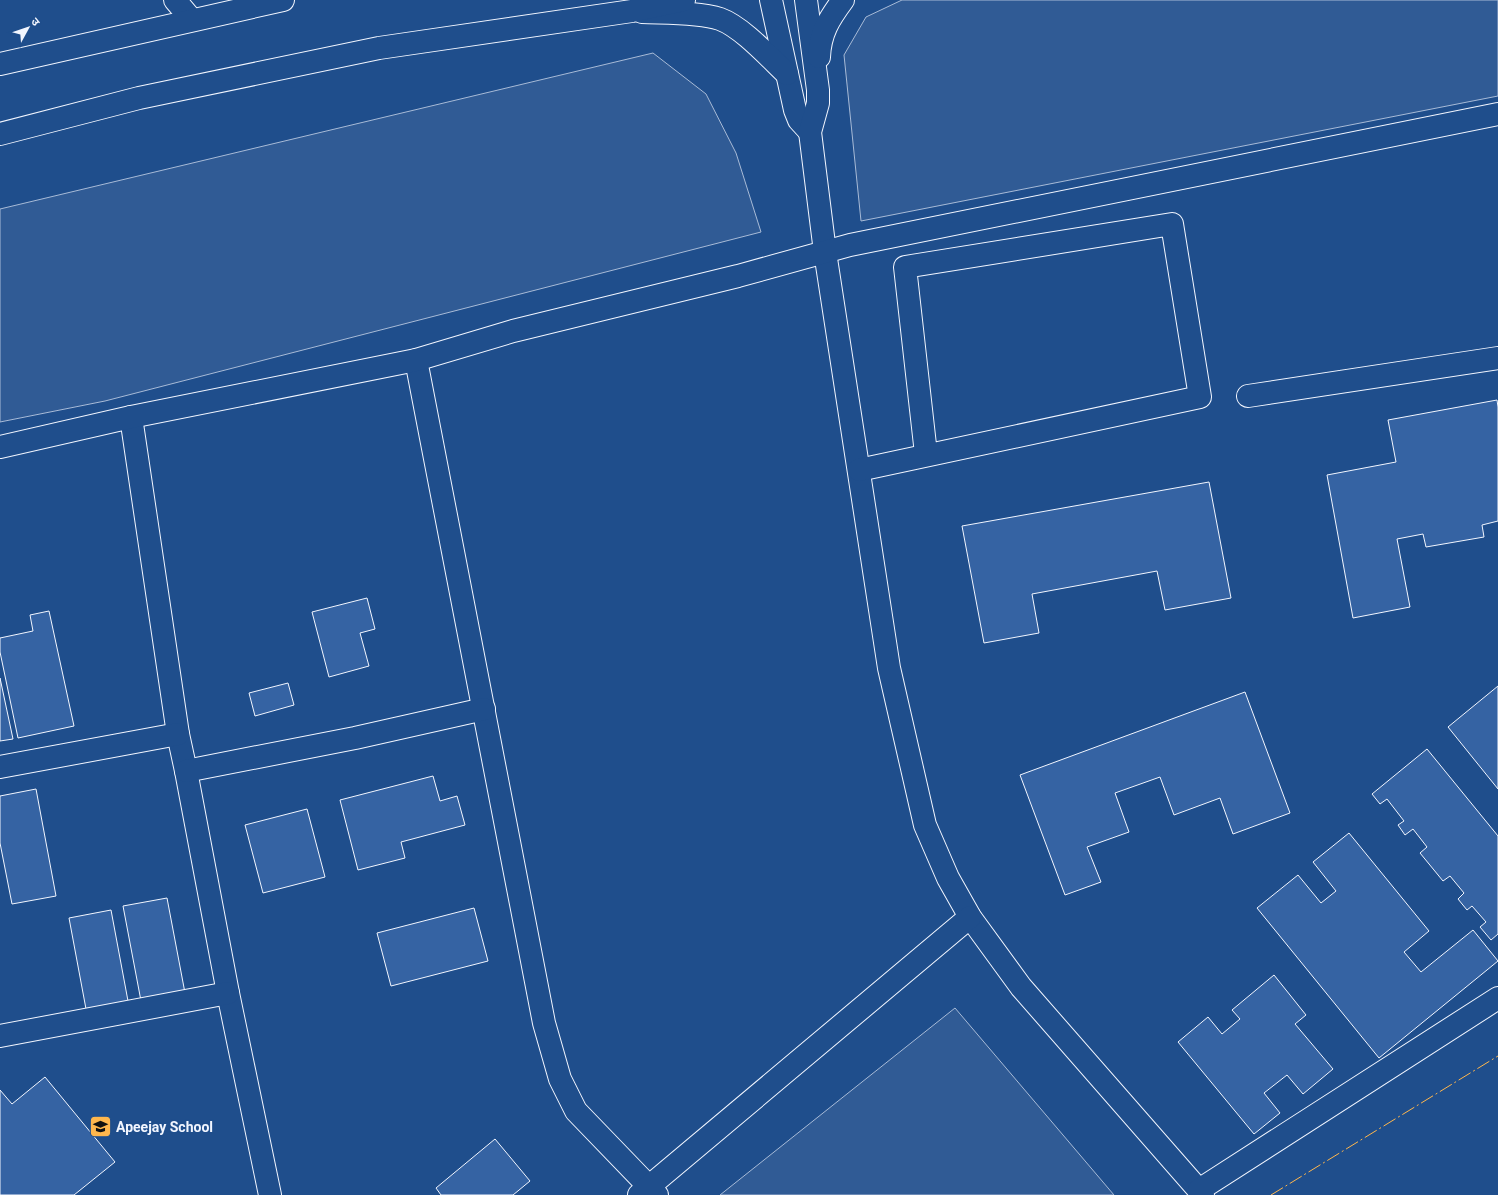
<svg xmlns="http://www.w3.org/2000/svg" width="1498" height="1195" viewBox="0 0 1498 1195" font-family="Roboto,'Noto Sans Devanagari',sans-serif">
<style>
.built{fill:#305b95;stroke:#a8bbd7}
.building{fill:#3563a3;stroke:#f2f6ff}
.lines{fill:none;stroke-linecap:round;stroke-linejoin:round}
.street-casing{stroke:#f2f6ff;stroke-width:24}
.secondary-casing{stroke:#f2f6ff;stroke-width:24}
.street{stroke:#1f4e8c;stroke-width:22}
.secondary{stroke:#1f4e8c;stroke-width:22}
.power{stroke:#ffb74d;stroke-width:1;stroke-dasharray:14 3 2 3;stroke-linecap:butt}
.labels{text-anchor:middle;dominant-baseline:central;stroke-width:3;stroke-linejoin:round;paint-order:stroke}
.poi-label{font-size:14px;font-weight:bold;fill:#f2f6ff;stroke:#1f4e8c;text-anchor:start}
</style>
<rect width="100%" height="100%" fill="#1f4e8c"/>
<g class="built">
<polygon points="902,0 1498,0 1498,96 861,221 844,55 866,17"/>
<polygon points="653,53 706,94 736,153 761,232 105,401 0,422 0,209"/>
<polygon points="955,1008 1114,1195 720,1195"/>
</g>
<g class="building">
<polygon points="1497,400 1498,407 1498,521 1482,525 1484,537 1426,547 1423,534 1397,539 1410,607 1353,618 1327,475 1396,462 1388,420"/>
<polygon points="1209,482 1231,598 1165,610 1157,571 1032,594 1039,633 984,643 962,526"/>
<polygon points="367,598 375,629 360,633 369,666 329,677 312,612"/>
<polygon points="49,611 74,726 18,738 0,652 0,638 33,631 30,615"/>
<polygon points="0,678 13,739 0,741"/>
<polygon points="288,683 294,705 255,716 249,693"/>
<polygon points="1498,686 1498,789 1448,727"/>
<polygon points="1245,692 1290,813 1233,834 1220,798 1174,815 1160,777 1115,793 1129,832 1087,847 1101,882 1065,895 1020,775"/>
<polygon points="1427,749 1498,836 1498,934 1491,940 1480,927 1486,922 1472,906 1467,910 1458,899 1464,893 1450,876 1443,881 1420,853 1427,847 1413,829 1405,835 1398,825 1404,821 1387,799 1380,804 1372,794"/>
<polygon points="433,776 440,801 457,796 465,825 401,842 405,858 358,870 340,800"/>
<polygon points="36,789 56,896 12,904 0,843 0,796"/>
<polygon points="307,809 325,877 263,893 245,825"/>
<polygon points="1349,833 1429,931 1404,952 1421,972 1473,930 1498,961 1379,1058 1257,908 1298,875 1321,903 1336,891 1313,862"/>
<polygon points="167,898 185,993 141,1001 123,906"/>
<polygon points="474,908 488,961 391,986 377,933"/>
<polygon points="111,910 128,1001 86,1009 69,918"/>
<polygon points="1274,975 1306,1015 1295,1024 1333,1069 1303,1094 1287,1075 1264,1093 1280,1113 1254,1134 1178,1042 1208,1017 1222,1034 1240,1019 1232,1010"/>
<polygon points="45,1077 115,1162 74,1195 0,1195 0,1090 12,1104"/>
<polygon points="495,1139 530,1181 513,1195 441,1195 436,1188"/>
</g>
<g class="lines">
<defs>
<g id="street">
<polyline points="175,0 192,20"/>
<polyline points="771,0 795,110 799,120 810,132"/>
<polyline points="806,0 818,90 818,103 810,132 825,252 889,668 925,825 948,878 970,917 1021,987 1203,1195"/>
<path d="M642,12C664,13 700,12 720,19C742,27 769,57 787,74"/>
<path d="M819,57C820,33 829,19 843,0"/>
<polyline points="416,360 544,1023 560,1079 576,1111 657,1195"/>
<polyline points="1248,396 1498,358"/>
<polyline points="131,417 178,734 186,771 228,993 270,1195"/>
<polyline points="0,447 131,417 416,360 513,331 738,276 850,245 1498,114"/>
<polyline points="859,470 1200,397 1172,224 905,267 926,454"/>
<polyline points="0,767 178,734"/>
<polyline points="186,771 355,738 484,709"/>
<polyline points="0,1036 228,993"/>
<polyline points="1199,1190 1498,998"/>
<polyline points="639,1195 970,917"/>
</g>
<g id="secondary">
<polyline points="0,64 283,0"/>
<polyline points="0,134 139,98 379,48 632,11 684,0"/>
</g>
</defs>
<use href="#street" class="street-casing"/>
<use href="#secondary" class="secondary-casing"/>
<use href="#street" class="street"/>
<use href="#secondary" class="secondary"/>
<polyline class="power" points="1271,1195 1498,1056"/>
</g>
<defs>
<symbol id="school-square" viewBox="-11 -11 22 22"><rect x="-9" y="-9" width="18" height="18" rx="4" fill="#ffb74d" stroke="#1f4e8c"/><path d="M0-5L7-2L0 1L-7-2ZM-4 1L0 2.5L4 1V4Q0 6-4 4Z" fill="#111"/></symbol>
</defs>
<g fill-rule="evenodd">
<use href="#school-square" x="88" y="1114" width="25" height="25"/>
</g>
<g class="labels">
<g class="poi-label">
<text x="116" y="1127">Apeejay School</text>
</g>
</g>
<g transform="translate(28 28) rotate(50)" stroke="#1f4e8c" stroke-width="3" paint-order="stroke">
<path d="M0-3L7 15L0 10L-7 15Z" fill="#f2f6ff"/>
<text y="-6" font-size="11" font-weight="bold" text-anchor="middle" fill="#f2f6ff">उ</text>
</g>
</svg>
